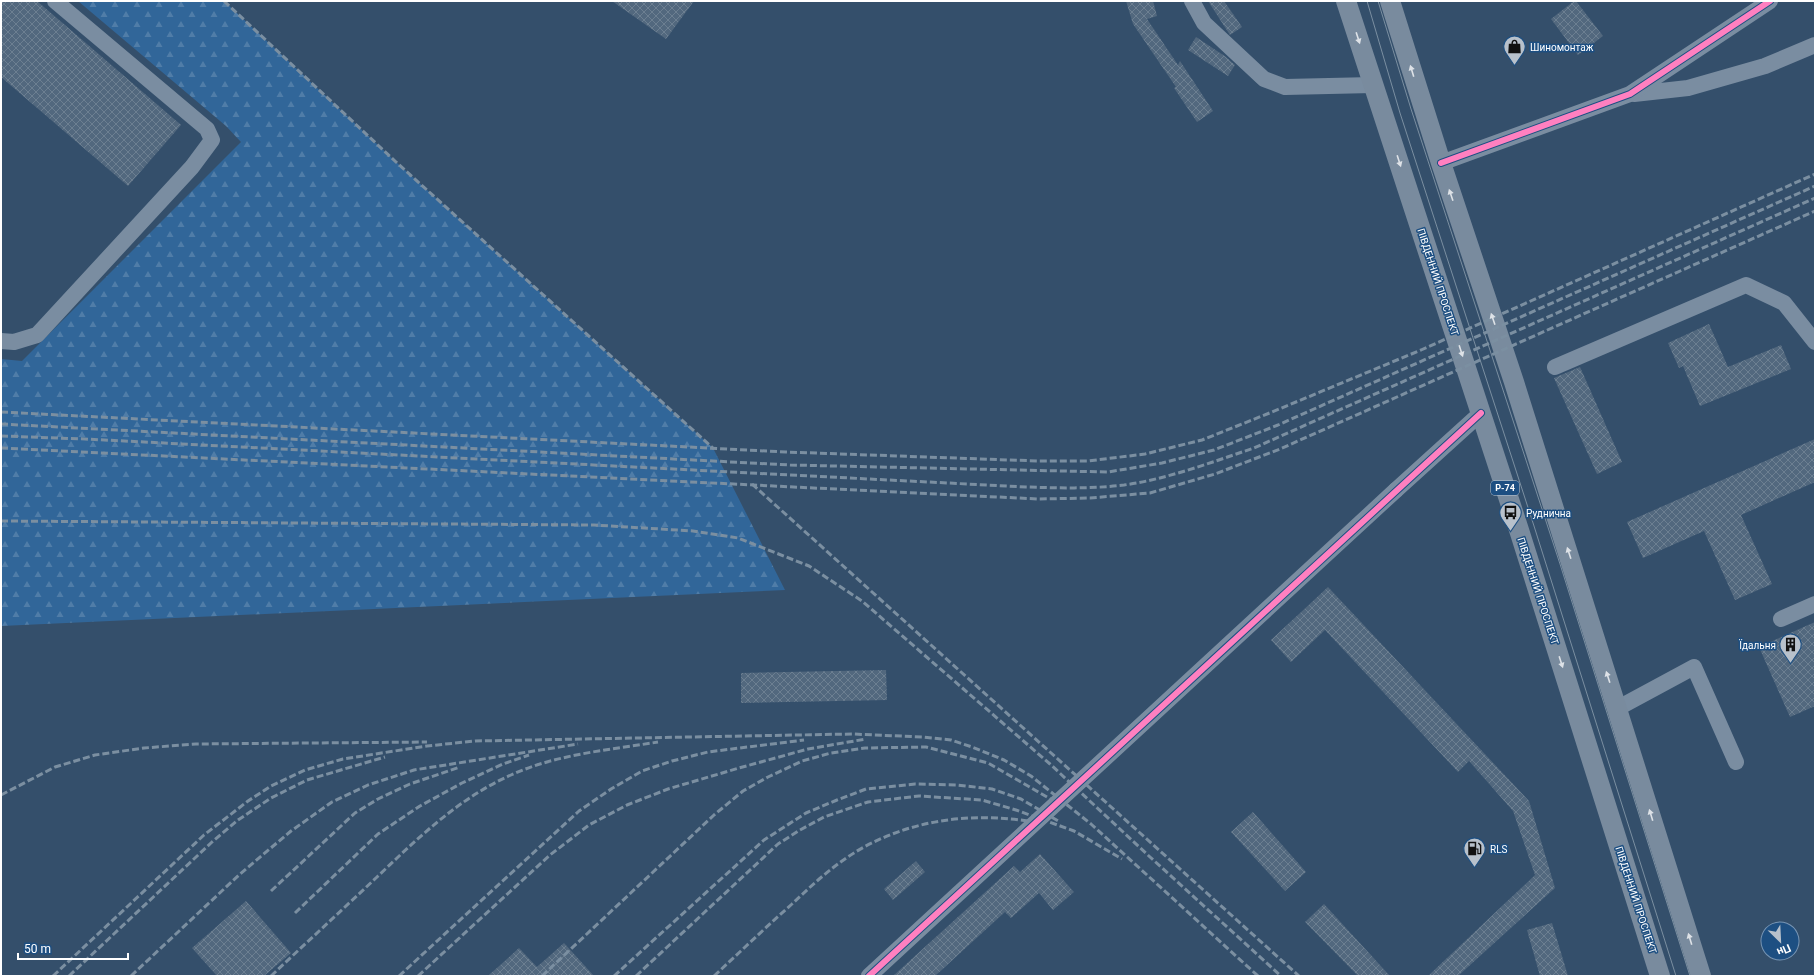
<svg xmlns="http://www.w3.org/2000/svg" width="1816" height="977" viewBox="0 0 1816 977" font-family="Roboto,sans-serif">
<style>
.forest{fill:url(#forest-firs)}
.building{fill:url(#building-cross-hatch)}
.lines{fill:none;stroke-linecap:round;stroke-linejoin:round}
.minor{stroke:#7a8da1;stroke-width:16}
.major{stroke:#798b9e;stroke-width:20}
.tram{stroke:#7b8fa1;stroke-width:1}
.rail{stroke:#7b8fa1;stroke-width:3;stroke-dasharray:7 3;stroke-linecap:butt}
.minor-bridge{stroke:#7a8da1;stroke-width:16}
.cycleway-casing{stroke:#1d4f82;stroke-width:8}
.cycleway{stroke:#ff80c0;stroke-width:6}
.oneway{fill:#dee2e7}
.labels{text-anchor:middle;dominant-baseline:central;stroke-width:3;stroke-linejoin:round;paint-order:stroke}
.shield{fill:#1d4f82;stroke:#bbcada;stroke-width:1}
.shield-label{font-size:9px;font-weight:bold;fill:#fff}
.poi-label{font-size:10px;fill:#fff;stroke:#1d4f82;text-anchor:start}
.street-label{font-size:10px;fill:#fff;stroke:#1d4f82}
</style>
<defs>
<pattern id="forest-firs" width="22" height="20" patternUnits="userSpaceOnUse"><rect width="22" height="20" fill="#316699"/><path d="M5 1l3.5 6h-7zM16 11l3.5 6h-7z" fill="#507da8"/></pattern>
<pattern id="building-cross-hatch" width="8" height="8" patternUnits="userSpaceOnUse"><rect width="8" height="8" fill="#52687e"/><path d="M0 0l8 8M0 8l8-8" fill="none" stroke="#6c7f91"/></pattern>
</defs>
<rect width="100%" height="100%" fill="#344f6b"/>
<polygon class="forest" points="78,1 224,1 396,162 713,448 785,590 1,626 1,359 22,361 241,142 226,126"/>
<g class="building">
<polygon points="1,1 37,1 181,125 128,186 1,77"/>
<polygon points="612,1 694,1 666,39"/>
<polygon points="1126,1 1153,1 1157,16 1147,19 1178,65 1180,61 1213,111 1197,122 1174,88 1176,87 1133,24"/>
<polygon points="1208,1 1224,1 1242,27 1230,35"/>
<polygon points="1574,1 1576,1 1603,36 1578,55 1551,19"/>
<polygon points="1196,37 1226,57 1235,65 1228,76 1188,50"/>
<polygon points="1709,324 1728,367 1781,345 1791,369 1700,406 1683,366 1679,368 1668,343"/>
<polygon points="1580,367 1622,462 1597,474 1554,378"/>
<polygon points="1815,439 1815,482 1741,515 1772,584 1735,600 1704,531 1643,558 1627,522"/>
<polygon points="1328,587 1529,801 1555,888 1458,976 1428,976 1535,875 1513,811 1469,761 1458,772 1325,630 1291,662 1271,640"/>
<polygon points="1815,622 1815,706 1790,717 1759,647"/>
<polygon points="886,670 887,700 741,703 741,673"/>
<polygon points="1253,812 1306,872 1285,891 1231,832"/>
<polygon points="1040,854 1074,892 1053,910 1039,893 1011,918 1005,912 935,976 893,976 1014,866 1020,872"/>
<polygon points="916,861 925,872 893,900 884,889"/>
<polygon points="246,901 291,953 264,976 217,976 192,948"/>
<polygon points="1324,904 1390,976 1358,976 1305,922"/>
<polygon points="1552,923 1568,976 1540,976 1527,930"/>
<polygon points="564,943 594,976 488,976 519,948 537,967"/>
</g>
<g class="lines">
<g class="minor">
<polyline points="1192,1 1204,23 1264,79 1285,87 1373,85"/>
<polyline points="1634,94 1688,88 1765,66 1815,45"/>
<polyline points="1441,163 1630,94 1770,1"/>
<polyline points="1,341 14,342 37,335 192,167 212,140 207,129 55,1"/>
<polyline points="1555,367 1746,285 1784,303 1815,342"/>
<polyline points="1396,490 1481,413"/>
<polyline points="1781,619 1815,604"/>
<polyline points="1618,708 1694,667 1736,762"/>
</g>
<g class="major">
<polyline points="1346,1 1519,530 1660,976"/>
<polyline points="1390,1 1441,163 1514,382 1701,976"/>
</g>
<g class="tram">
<polyline points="1367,1 1400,113 1534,526 1676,976"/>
<polyline points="1378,1 1411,109 1560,564 1690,976"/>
</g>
<g class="rail">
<polyline points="224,1 396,162 714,449"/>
<polyline points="1,412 786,452 1038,461 1088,461 1145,454 1202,440 1272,412 1421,350 1815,174"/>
<polyline points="1,424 790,465 1108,472 1162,463 1214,450 1278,425 1815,186"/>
<path d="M1,436L85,439L1026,487C1059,488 1091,489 1124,485C1168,479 1212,462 1254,448L1815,198"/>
<polyline points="1,448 1038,499 1090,498 1150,493 1215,474 1280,449 1815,211"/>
<polyline points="752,484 1299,976"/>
<polyline points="1,521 594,525 693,531 738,538 809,566 862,601 1050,764 1150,857 1281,976"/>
<polyline points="1,795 55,767 95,755 144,748 196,744 427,742"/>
<polyline points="271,891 355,813 378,799 410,784 460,767"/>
<polyline points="295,913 378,834 420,806 462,783 503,764 529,755"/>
<polyline points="53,976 204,835 248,801 271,786 305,770 343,759 427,746 475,741 852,734 923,737 951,740 972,747 1004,760 1031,776 1091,824 1258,976"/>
<polyline points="69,976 212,842 238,820 271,798 307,780 385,757"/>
<polyline points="131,976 240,874 291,831 332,802 368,785 414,770 578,744"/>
<path d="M271,976C306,943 342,910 377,877C418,838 459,798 511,775C557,754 609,750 658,742"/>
<polyline points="399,976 579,811 611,789 642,771 672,761 708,752 804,740"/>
<polyline points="418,976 550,855 589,825 627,805 668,789 739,768 808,749 866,739"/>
<polyline points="542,976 714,815 743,791 768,777 802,761 831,753 865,748 926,747 988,763 1054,801"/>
<polyline points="614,976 764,840 806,813 837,800 866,789 915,784 957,785 992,789 1021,799 1060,822"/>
<polyline points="636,976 778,844 800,830 824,817 868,802 919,796 982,800 1016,810 1074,831 1122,859"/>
<path d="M714,976C740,952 766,927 792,904C814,883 837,862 864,847C920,817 979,812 1041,823"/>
</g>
<polyline class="minor-bridge" points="869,976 1396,490"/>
<defs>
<g id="cycleway">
<polyline points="1441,163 1630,94 1770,1"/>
<polyline points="869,976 1481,413"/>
</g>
</defs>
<use href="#cycleway" class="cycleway-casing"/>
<use href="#cycleway" class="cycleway"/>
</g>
<defs><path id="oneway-solid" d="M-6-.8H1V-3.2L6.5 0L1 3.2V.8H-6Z"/></defs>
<g class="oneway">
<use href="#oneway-solid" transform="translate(1358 38) rotate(72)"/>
<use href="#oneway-solid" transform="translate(1412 71) rotate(-107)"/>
<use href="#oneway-solid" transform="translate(1399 161) rotate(72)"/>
<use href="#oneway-solid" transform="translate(1451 195) rotate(-109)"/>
<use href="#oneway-solid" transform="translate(1493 319) rotate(-109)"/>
<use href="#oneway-solid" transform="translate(1461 351) rotate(72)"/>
<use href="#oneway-solid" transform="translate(1569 553) rotate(-108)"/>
<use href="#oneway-solid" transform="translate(1561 662) rotate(72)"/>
<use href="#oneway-solid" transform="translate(1608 677) rotate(-108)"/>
<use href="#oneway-solid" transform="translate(1651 815) rotate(-107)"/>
<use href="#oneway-solid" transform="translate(1690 939) rotate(-107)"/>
</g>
<defs>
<symbol id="shop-pin" viewBox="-11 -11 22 30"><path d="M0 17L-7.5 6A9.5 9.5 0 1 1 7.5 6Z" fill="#b8c1cb" stroke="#1d4f82"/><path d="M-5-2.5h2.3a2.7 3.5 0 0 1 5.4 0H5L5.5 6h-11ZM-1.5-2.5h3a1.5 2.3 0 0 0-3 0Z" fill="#111"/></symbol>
<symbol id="bus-pin" viewBox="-11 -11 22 30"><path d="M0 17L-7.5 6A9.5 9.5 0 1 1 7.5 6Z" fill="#b8c1cb" stroke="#1d4f82"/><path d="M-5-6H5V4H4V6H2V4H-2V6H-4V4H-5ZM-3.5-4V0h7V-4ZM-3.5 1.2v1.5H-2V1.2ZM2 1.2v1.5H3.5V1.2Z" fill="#111"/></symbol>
<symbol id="building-pin" viewBox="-11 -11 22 30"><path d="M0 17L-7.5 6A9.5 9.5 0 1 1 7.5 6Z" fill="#b8c1cb" stroke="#1d4f82"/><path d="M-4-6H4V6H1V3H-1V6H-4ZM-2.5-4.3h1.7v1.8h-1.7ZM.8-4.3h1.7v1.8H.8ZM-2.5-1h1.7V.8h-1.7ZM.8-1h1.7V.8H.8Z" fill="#111"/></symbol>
<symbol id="fuel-pin" viewBox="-11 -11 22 30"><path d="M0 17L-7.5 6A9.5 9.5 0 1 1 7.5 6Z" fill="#b8c1cb" stroke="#1d4f82"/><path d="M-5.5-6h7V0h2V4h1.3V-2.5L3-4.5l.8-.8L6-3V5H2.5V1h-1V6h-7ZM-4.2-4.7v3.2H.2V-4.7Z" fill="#111"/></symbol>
</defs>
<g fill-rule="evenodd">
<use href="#shop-pin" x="1502" y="34" width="25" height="34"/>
<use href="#bus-pin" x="1498" y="500" width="25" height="34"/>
<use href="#building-pin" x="1778" y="632" width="25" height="34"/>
<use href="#fuel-pin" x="1462" y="836" width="25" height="34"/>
</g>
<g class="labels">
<rect class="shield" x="1491" y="481" width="28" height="14" rx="3"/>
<g class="shield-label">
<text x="1505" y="488">Р-74</text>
</g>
<g class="poi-label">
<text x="1530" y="47">Шиномонтаж</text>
<text x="1526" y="513">Руднична</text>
<text x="1776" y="645" text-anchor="end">Їдальня</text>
<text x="1490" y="849">RLS</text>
</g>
<g class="street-label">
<text transform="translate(1438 282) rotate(72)">ПІВДЕННИЙ ПРОСПЕКТ</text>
<text transform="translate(1538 591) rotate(72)">ПІВДЕННИЙ ПРОСПЕКТ</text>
<text transform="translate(1636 900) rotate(72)">ПІВДЕННИЙ ПРОСПЕКТ</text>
</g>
</g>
<rect width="1816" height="977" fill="none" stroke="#ffffff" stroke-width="4"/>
<g transform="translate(1780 941) rotate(156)"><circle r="19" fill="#1d4f82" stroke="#7795b4"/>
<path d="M0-3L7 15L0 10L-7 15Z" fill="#b8c1cb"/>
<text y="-6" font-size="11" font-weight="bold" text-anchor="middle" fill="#ffffff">Пн</text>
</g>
<path d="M18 953v6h110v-6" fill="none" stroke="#ffffff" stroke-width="2"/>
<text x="24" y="953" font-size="12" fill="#ffffff" stroke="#1d4f82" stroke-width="3" paint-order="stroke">50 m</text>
</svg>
